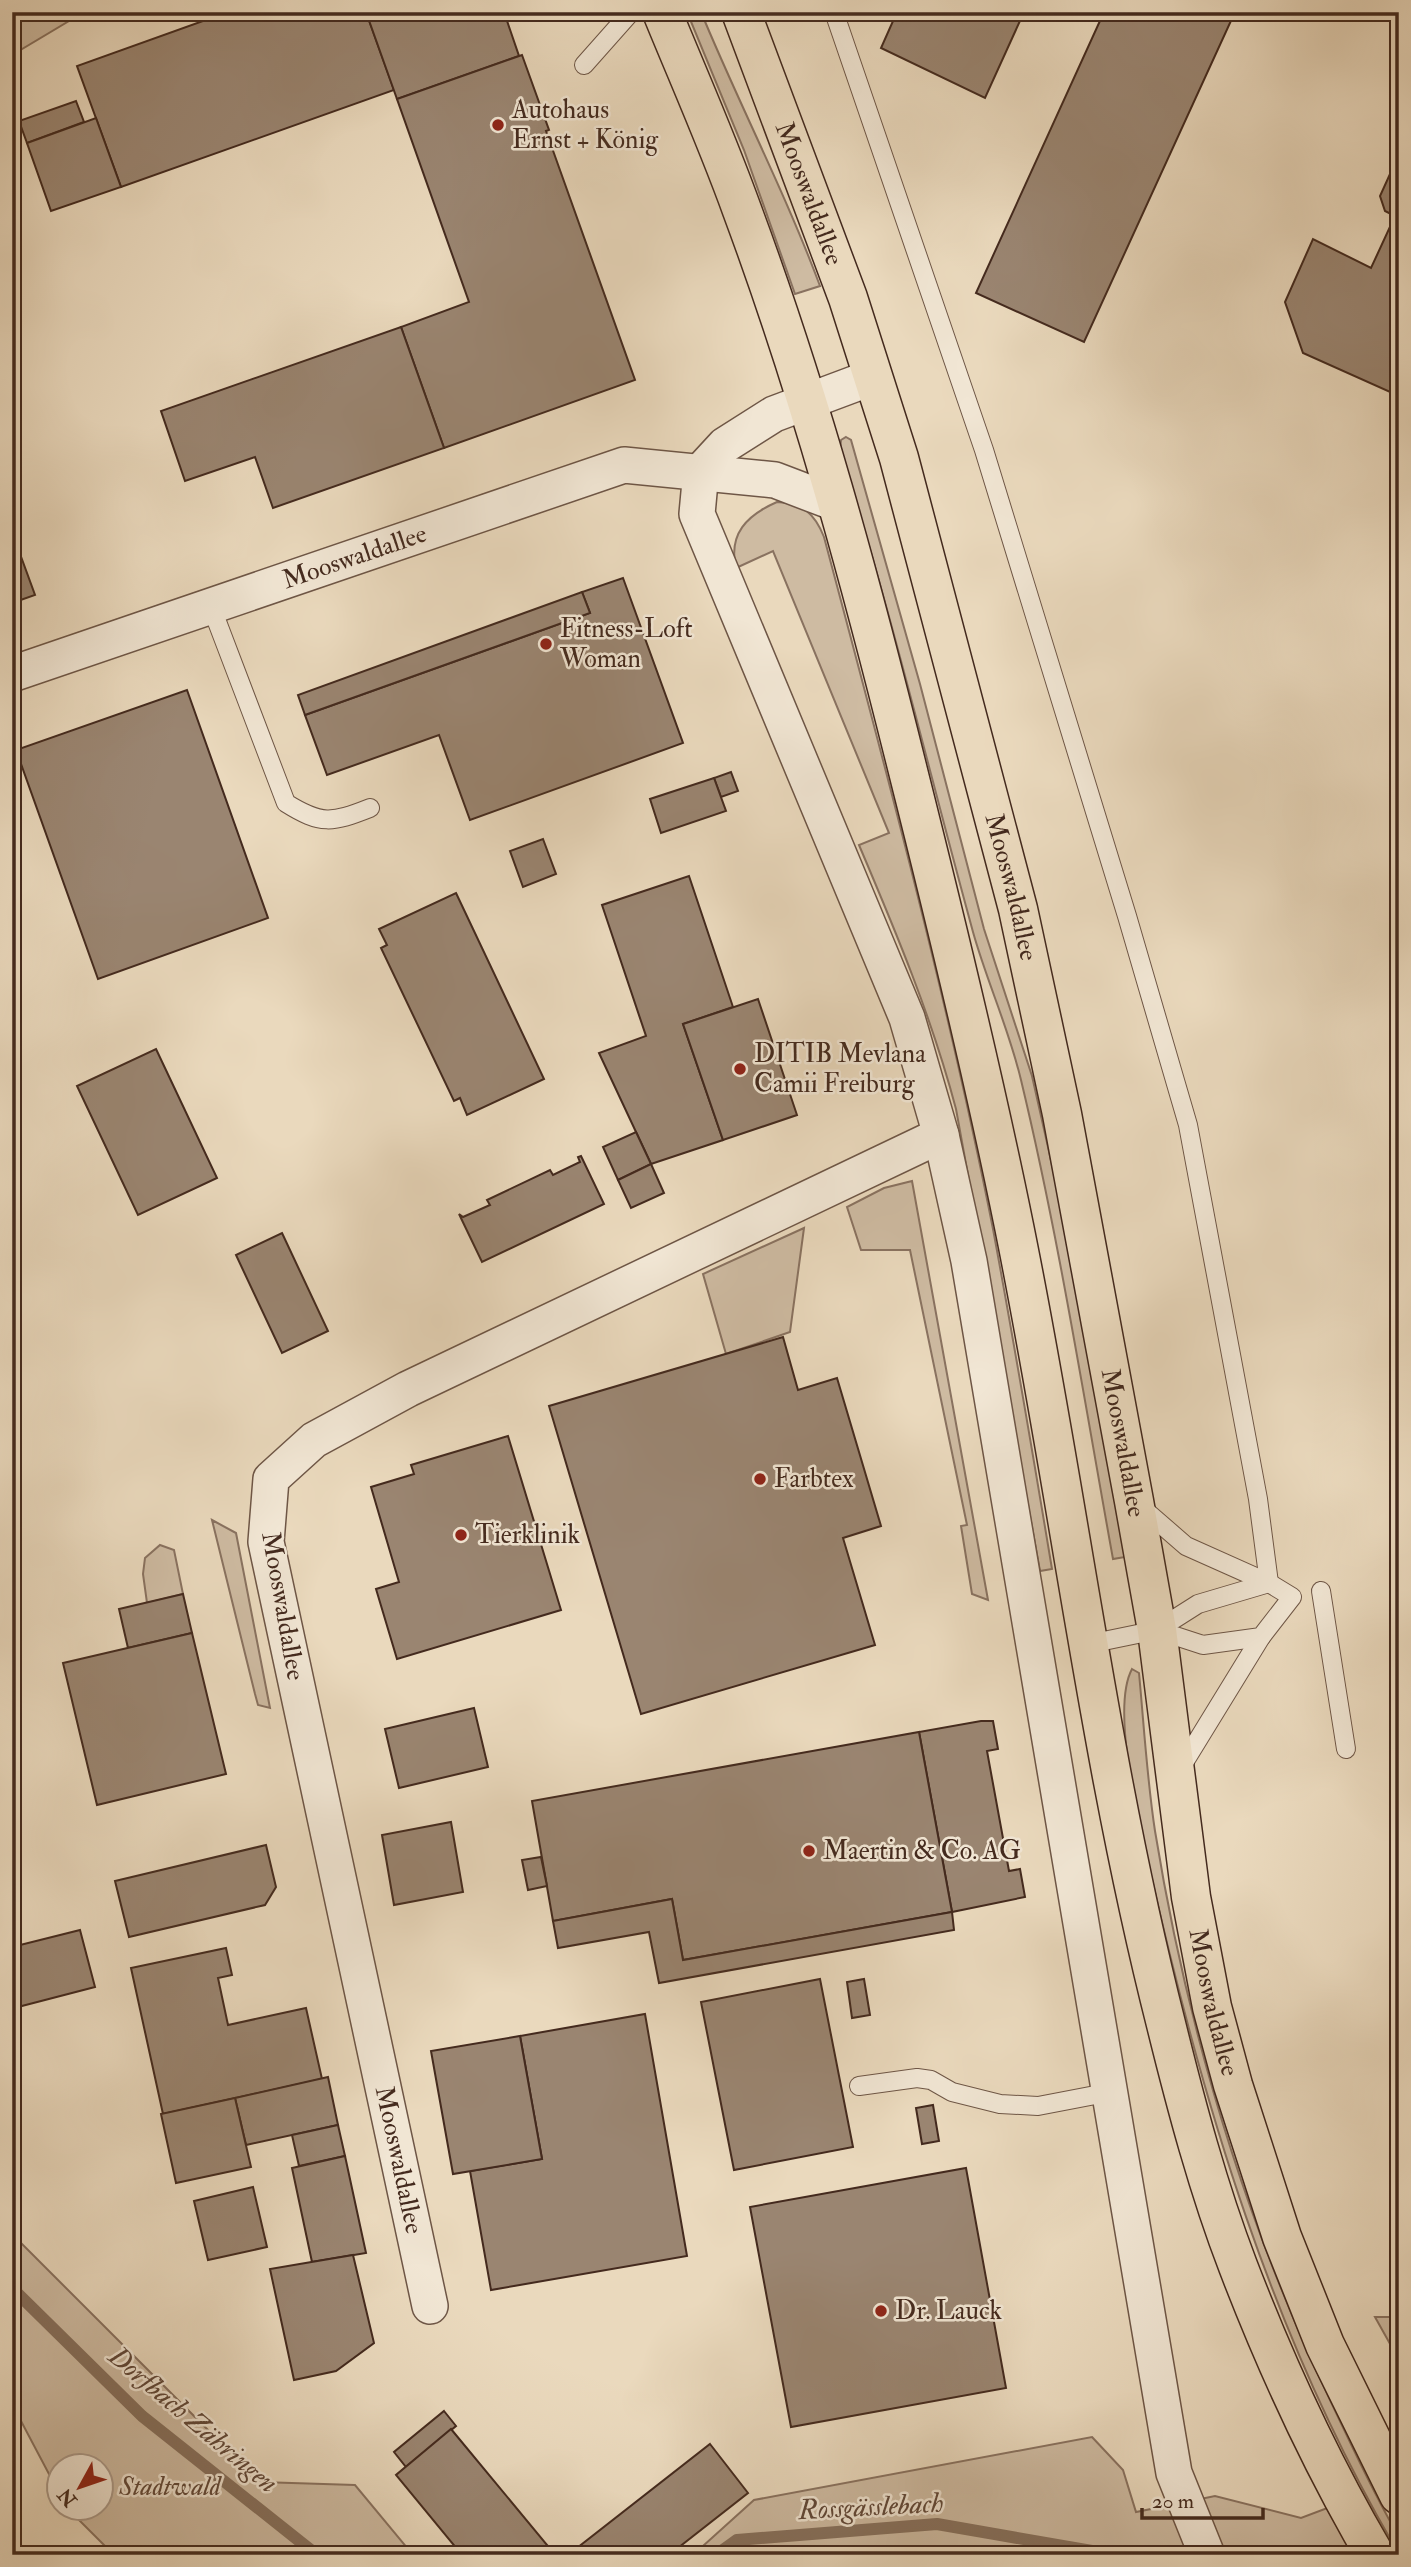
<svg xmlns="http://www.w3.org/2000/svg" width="1411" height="2567" viewBox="0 0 1411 2567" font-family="'IM FELL Double Pica',serif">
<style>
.green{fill:#cebba2;stroke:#897260;stroke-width:2}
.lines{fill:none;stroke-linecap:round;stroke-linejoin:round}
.stream{stroke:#86705d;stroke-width:12}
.building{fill:#9a8571;stroke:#442a1e;stroke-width:2}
.lane-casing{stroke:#6e5646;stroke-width:20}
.street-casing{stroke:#6e5646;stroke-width:38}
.primary-casing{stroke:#442a1e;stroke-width:41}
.lane{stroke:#f1e6d4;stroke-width:18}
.street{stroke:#f1e6d4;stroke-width:35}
.primary{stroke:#ead9bd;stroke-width:38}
.poi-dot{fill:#8f2418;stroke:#f1e6d4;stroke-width:2.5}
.labels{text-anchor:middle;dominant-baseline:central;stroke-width:5;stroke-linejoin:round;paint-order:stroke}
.poi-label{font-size:26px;fill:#442a1e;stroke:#f1e6d4;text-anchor:start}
.street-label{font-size:26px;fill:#442a1e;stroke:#f1e6d4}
.park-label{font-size:26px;font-style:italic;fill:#604738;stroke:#f1e6d4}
.water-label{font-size:28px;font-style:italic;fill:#604738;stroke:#f1e6d4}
</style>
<rect width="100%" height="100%" fill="#ead9bd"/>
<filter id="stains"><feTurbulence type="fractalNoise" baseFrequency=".00286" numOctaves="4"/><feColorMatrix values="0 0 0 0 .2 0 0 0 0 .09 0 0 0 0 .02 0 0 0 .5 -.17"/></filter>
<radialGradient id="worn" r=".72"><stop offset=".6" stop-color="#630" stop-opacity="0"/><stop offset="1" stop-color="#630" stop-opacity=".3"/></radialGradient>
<g class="green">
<polygon points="12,12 84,12 12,55"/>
<path d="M687,12H701C739,104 785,192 820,286L795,294L744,150Z"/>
<path d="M846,437L851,440L920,684L984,929L1032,1076L1059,1196L1125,1557L1113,1559C1084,1399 1059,1238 1021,1080C1009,1029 987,982 973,932C929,772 891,610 840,451L841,440Z"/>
<path d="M777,502C803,503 815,514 824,537C885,766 947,996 993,1229C1014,1342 1033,1455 1052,1569L1040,1571L956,1109C932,1018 896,932 859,845L889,833L773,551L736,568C728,534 747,515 777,502Z"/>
<polygon points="912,1181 988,1600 972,1594 961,1526 967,1525 910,1250 861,1250 847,1207 884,1188"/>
<polygon points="804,1228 790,1332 726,1354 703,1274"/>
<polygon points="212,1520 236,1533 270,1708 258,1705 255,1694"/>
<polygon points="160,1545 174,1550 183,1594 147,1603 143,1574 145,1558"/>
<path d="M1132,1669L1139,1673C1144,1726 1147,1779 1155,1831C1187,2028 1244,2219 1330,2400C1352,2446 1373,2493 1399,2537V2554C1273,2341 1202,2102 1148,1862C1138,1818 1111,1708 1132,1669Z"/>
<polygon points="12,2216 19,2241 260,2482 355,2485 413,2555 114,2555 67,2508 102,2508 102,2466 60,2466 59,2493 12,2404"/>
<polygon points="1375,2317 1399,2317 1399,2360"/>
<polygon points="1092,2437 1123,2470 1136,2512 1215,2496 1301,2518 1330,2507 1358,2555 693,2555 754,2500"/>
</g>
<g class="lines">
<g class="stream">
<polyline points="12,2288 142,2416 317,2555"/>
<polyline points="716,2555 737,2540 937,2524 1115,2555"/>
</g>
</g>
<g class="building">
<polygon points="228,12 366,12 394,90 121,187 77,66"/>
<polygon points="366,12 504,12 519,56 397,99"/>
<polygon points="897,12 1024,12 985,98 881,48"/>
<polygon points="1104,12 1235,12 1084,342 976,293"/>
<polygon points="522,55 549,130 546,131 635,380 444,448 401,327 469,302 397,99"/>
<polygon points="76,101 84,122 27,143 19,121"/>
<polygon points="96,118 121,187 51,211 27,143"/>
<polygon points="1399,161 1399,396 1303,353 1285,302 1313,239 1371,268 1395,216 1385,211 1380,196 1395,163"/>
<polygon points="401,327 444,448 273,508 255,457 185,481 161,411"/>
<polygon points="12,532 35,595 12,603"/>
<polygon points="623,578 683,743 470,820 439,735 327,775 305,715 590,613 582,592"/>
<polygon points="582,592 590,613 305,715 298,695"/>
<polygon points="187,690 268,918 98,979 16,750"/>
<polygon points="731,772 738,791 721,797 714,778"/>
<polygon points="714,778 726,811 661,833 650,799"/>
<polygon points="543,839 556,874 523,887 510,851"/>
<polygon points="689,876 733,1007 683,1024 723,1140 651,1164 599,1053 646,1036 602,905"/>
<polygon points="456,893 544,1079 467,1115 460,1098 454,1101 381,948 387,945 379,929"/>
<polygon points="758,999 797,1115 723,1140 683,1024"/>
<polygon points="156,1049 217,1178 138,1215 77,1086"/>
<polygon points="636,1132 651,1164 618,1180 603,1147"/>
<polygon points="581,1156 604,1204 482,1262 459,1214 463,1217 490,1205 487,1200 550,1170 553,1175 580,1162 578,1157"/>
<polygon points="651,1164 664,1193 631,1208 618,1180"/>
<polygon points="282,1233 328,1331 282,1353 236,1255"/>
<polygon points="783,1337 798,1390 837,1378 881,1526 843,1538 875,1645 641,1714 549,1406"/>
<polygon points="508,1436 561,1610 397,1659 376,1589 399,1582 371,1487 414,1474 411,1465"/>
<polygon points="183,1594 192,1633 128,1648 119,1609"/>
<polygon points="1399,1611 1399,1651 1392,1612"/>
<polygon points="192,1633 226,1774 97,1805 63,1663"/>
<polygon points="474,1708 488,1767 399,1788 385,1729"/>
<polygon points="981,1721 993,1721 998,1749 987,1751 1009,1871 1020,1869 1025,1897 952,1912 919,1732"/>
<polygon points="919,1732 952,1912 683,1960 672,1899 553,1921 532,1801"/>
<polygon points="451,1822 463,1892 394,1905 382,1835"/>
<polygon points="266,1845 276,1887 265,1905 129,1937 115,1881"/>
<polygon points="541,1857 547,1886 528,1890 522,1860"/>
<polygon points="672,1899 683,1960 952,1912 954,1930 659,1983 649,1932 558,1948 553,1921"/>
<polygon points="80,1930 95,1987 18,2007 12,1986 12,1947"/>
<polygon points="226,1948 232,1975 218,1978 228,2025 306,2008 322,2079 163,2114 131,1968"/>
<polygon points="820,1979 853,2147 734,2170 701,2002"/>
<polygon points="864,1979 870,2015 852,2018 847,1982"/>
<polygon points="645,2014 687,2256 491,2290 470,2171 542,2159 520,2036"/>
<polygon points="520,2036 542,2159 453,2174 431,2051"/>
<polygon points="328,2077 338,2125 246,2145 235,2098"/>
<polygon points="235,2098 251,2167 176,2183 161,2114"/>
<polygon points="933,2105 939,2141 922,2144 916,2108"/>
<polygon points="338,2125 345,2156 299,2166 292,2135"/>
<polygon points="345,2156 366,2253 312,2262 292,2168"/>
<polygon points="966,2168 1006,2388 791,2427 750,2207"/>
<polygon points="253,2187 267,2247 208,2260 194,2201"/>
<polygon points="353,2255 374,2343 336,2371 294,2380 270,2269"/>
<polygon points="444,2411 456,2426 406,2467 394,2452"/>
<polygon points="451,2429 547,2545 536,2555 462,2555 396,2475"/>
<polygon points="710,2444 748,2493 669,2555 568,2555"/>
</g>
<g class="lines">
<defs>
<g id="lane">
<polyline points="834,12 984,450 1127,916 1188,1125 1258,1499 1269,1583"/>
<polyline points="584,65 631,12"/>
<path d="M211,606L286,803C321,825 332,823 370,808"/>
<polyline points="1140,1506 1186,1546 1269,1583 1292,1597 1261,1637 1203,1645 1157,1630"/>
<polyline points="1321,1591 1346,1749"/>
<polyline points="1089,1644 1157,1630 1198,1604 1269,1583"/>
<polyline points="1180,1769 1261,1637"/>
<polyline points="859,2086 917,2078 931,2080 952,2092 1000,2104 1038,2106 1111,2092"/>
</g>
<g id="street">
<polyline points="873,377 774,414 725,445 701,471 697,514 907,1018 941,1135 969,1261 1174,2473 1207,2555"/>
<path id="s1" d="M12,674L624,465L775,480L838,504"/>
<polyline points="430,2306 266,1542 271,1479 314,1440 408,1389 941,1135"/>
</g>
<g id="primary">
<path d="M662,12C689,78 718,143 742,210C810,393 861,582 908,771C946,922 983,1073 1014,1226C1068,1491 1099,1761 1166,2024C1186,2105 1208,2188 1238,2266C1276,2365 1321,2463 1375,2555"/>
<path id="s2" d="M741,12L848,298L899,458L1018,909L1062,1114L1134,1501L1157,1630L1191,1897L1212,2007L1233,2085L1282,2237L1325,2345L1399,2495"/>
</g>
</defs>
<use href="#lane" class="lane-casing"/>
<use href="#street" class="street-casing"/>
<use href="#primary" class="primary-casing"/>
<use href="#lane" class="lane"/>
<use href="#street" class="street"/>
<use href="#primary" class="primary"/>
</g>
<g class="poi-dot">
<circle cx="498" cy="125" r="7"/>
<circle cx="546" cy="644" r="7"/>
<circle cx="740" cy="1069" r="7"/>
<circle cx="760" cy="1479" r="7"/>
<circle cx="461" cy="1535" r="7"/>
<circle cx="809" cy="1851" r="7"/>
<circle cx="881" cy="2311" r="7"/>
</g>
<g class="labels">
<g class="poi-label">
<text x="512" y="110">Autohaus<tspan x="512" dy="30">Ernst + König</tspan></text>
<text x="560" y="629">Fitness-Loft<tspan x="560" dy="30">Woman</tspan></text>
<text x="754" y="1054">DITIB Mevlana<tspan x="754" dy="30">Camii Freiburg</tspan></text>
<text x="774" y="1479">Farbtex</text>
<text x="475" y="1535">Tierklinik</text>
<text x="823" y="1851">Maertin &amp; Co. AG</text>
<text x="895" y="2311">Dr. Lauck</text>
</g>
<g class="street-label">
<text stroke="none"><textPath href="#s2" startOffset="194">Mooswaldallee</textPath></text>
<text stroke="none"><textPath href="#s1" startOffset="362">Mooswaldallee</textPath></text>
<text stroke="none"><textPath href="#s2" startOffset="917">Mooswaldallee</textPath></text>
<text stroke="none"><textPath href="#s2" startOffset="1484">Mooswaldallee</textPath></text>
<text transform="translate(283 1606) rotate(80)">Mooswaldallee</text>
<text stroke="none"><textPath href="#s2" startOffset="2051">Mooswaldallee</textPath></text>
<text transform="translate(399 2160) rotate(78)">Mooswaldallee</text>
</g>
<g class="park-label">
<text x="170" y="2487">Stadtwald</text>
</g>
<g class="water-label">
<text transform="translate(193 2420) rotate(40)">Dorfbach Zähringen</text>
<text transform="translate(871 2507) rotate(-3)">Rossgässlebach</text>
</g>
</g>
<rect width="1411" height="2567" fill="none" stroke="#ead9bd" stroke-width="42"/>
<rect x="14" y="14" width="1383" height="2539" fill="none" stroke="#442a1e" stroke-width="3.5"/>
<rect x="21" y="21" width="1369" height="2525" fill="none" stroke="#442a1e" stroke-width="2"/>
<g transform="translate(80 2487) rotate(230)"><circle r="33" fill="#f1e6d4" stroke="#ac9b8b" stroke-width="2"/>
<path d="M0-5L12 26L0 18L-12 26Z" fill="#8f2418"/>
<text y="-10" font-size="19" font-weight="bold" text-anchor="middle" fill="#442a1e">N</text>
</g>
<path d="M1142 2508v10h121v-10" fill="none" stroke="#442a1e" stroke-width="3.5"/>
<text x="1152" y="2508" font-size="21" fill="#442a1e" stroke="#f1e6d4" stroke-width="5" paint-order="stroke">20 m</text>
<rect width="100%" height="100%" filter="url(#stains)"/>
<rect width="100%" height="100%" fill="url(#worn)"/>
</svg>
